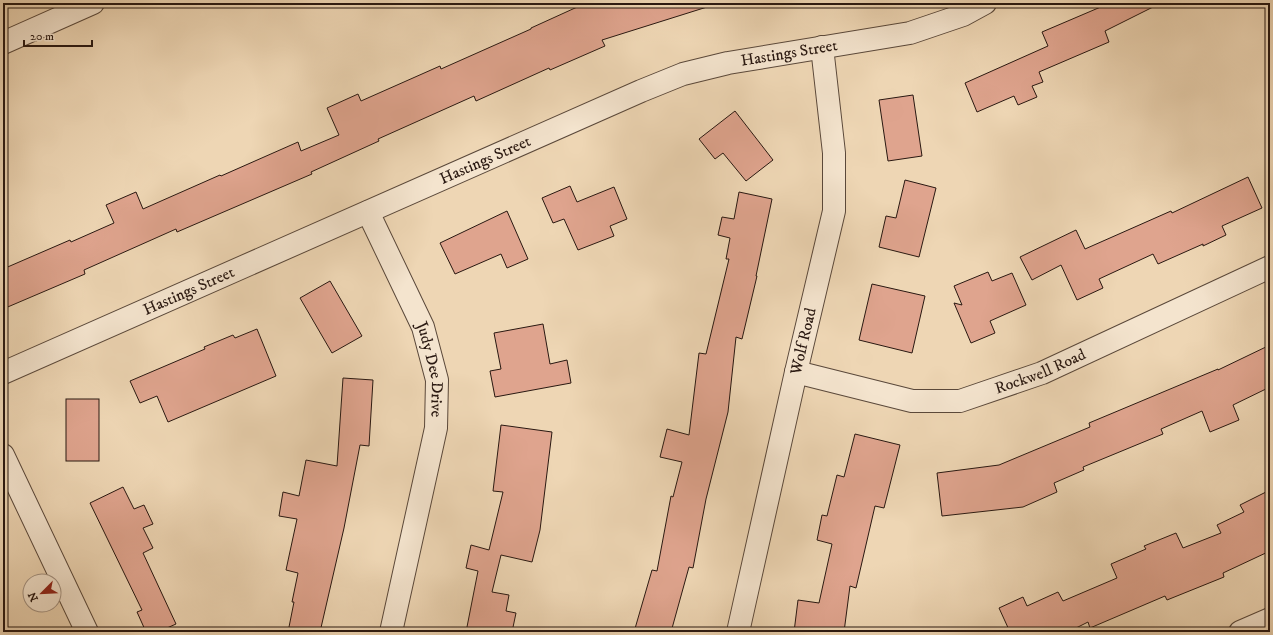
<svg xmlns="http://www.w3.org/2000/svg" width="1273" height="635" viewBox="0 0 1273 635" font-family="'IM FELL DW Pica',serif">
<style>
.building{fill:#dfa48e;stroke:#291811}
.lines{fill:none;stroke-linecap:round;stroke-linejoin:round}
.minor-casing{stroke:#5a483a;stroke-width:24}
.tertiary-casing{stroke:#5a483a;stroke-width:24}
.minor{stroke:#f4e4ce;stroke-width:22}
.tertiary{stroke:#f4e4ce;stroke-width:22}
.labels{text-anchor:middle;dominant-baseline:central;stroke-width:4;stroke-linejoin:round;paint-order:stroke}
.street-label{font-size:16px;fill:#291811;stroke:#f4e4ce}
</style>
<rect width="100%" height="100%" fill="#eed6b4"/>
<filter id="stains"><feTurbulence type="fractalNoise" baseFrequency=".005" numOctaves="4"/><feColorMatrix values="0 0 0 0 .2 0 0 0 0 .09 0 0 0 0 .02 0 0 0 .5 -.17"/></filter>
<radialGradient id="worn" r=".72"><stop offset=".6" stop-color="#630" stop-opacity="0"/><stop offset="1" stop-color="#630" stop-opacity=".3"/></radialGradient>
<g class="building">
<polygon points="586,3 707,3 707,7 602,40 605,46 550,70 549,68 476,101 474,96 378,139 379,141 311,172 312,174 177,232 176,229 84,270 85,274 3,309 3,269 70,240 71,242 114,223 106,205 136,192 143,209 220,175 221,176 298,142 301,151 339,135 327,108 358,94 361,101 440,66 441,69 531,29 531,28"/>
<polygon points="1110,3 1161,3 1105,31 1109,42 1039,72 1043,82 1032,86 1037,97 1018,105 1014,96 977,112 965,83 1048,46 1042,32"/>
<polygon points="913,95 922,156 888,161 879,100"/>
<polygon points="735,111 773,160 746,181 723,153 715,159 699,139"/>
<polygon points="1248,177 1262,208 1222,226 1226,235 1203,246 1203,244 1158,264 1153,254 1099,279 1103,288 1077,300 1061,265 1032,280 1020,257 1076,230 1085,249 1171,211 1172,213"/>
<polygon points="905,180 936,188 919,257 879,247 886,216 896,218"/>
<polygon points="570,186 577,202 614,187 627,219 610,226 614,236 578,250 564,219 553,223 542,198"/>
<polygon points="739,192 772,199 756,276 757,276 742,339 736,337 728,412 706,499 693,568 689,567 671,632 634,632 652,570 657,571 671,496 673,497 682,462 660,457 667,429 689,435 699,353 706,354 729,259 726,259 730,238 718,235 722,217 734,219"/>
<polygon points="507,211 528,259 507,268 501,254 455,274 440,243"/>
<polygon points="988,272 992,281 1012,273 1026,305 990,321 995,333 971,343 954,303 962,305 954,286"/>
<polygon points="330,281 362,336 332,353 300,298"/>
<polygon points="872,284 925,296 912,353 859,340"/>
<polygon points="543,324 550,364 567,360 571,383 495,397 490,371 501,369 494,333"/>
<polygon points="257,329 276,376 168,422 157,396 140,403 130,381 205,349 204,347 233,335 235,338"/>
<polygon points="1270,345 1270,387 1233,405 1239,420 1210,432 1202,411 1161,429 1163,434 1083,467 1084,470 1054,483 1057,492 1023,507 942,516 937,473 999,465 1090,427 1089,423 1218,369 1218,370"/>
<polygon points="343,378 373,380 369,446 360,445 344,528 320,632 288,632 294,602 292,602 298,573 286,570 297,519 279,516 283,492 299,496 306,460 337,466"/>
<rect x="66" y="399" width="33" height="62"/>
<polygon points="501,425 552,432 540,530 532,562 501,555 492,592 509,595 506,611 516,613 512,632 466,632 478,571 466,568 471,545 489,550 503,492 493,491"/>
<polygon points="855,434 900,445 884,508 875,506 856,588 850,586 844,632 794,632 798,600 819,603 832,544 817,540 822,515 827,516 837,475 844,477"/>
<polygon points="123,487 134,509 144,505 153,524 143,528 153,548 143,553 176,624 158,632 146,632 137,612 142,610 90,503"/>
<polygon points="1270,490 1270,551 1223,573 1224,577 1167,600 1165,596 1090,628 1088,622 1068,632 1010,632 999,608 1023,597 1027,606 1058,592 1063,601 1117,578 1111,564 1146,549 1144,546 1176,533 1183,548 1221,533 1217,525 1244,512 1240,505"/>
</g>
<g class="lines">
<defs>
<g id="minor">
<polyline points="3,43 93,3"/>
<path id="s1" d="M368,212L423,327L437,380L436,428L391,632"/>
<path id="s2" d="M796,372L912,401H960L1042,373L1270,267"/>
<polyline points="3,455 87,632"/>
<path id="s3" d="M738,632L796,372L834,211V153L822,47"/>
<polyline points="1240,632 1270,619"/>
</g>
<g id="tertiary">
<path id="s4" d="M3,373L641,91L683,74L728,63L910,33L963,15L985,3"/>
</g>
</defs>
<use href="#minor" class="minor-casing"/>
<use href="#tertiary" class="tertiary-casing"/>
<use href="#minor" class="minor"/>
<use href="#tertiary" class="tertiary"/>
</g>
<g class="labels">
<g class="street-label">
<text stroke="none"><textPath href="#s4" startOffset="851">Hastings Street</textPath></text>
<text stroke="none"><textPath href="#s4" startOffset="527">Hastings Street</textPath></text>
<text stroke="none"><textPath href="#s4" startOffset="203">Hastings Street</textPath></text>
<text stroke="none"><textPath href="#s3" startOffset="298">Wolf Road</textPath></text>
<text stroke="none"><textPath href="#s1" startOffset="171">Judy Dee Drive</textPath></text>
<text stroke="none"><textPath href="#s2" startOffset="253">Rockwell Road</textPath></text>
</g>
</g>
<rect width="1273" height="635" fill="none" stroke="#eed6b4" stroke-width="16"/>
<rect x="4" y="4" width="1265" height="627" fill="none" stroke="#291811" stroke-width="2"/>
<rect x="8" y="8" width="1257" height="619" fill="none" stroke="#291811"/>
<g transform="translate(42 593) rotate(246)"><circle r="19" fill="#f4e4ce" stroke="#a39282"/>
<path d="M0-3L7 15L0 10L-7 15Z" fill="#8f2418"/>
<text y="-6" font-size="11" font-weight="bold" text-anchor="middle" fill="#291811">N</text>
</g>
<path d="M24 40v6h68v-6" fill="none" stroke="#291811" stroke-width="2"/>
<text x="30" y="40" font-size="12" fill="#291811" stroke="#f4e4ce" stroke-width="3" paint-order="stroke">20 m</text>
<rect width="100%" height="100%" filter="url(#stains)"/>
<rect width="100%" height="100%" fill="url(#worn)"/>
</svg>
